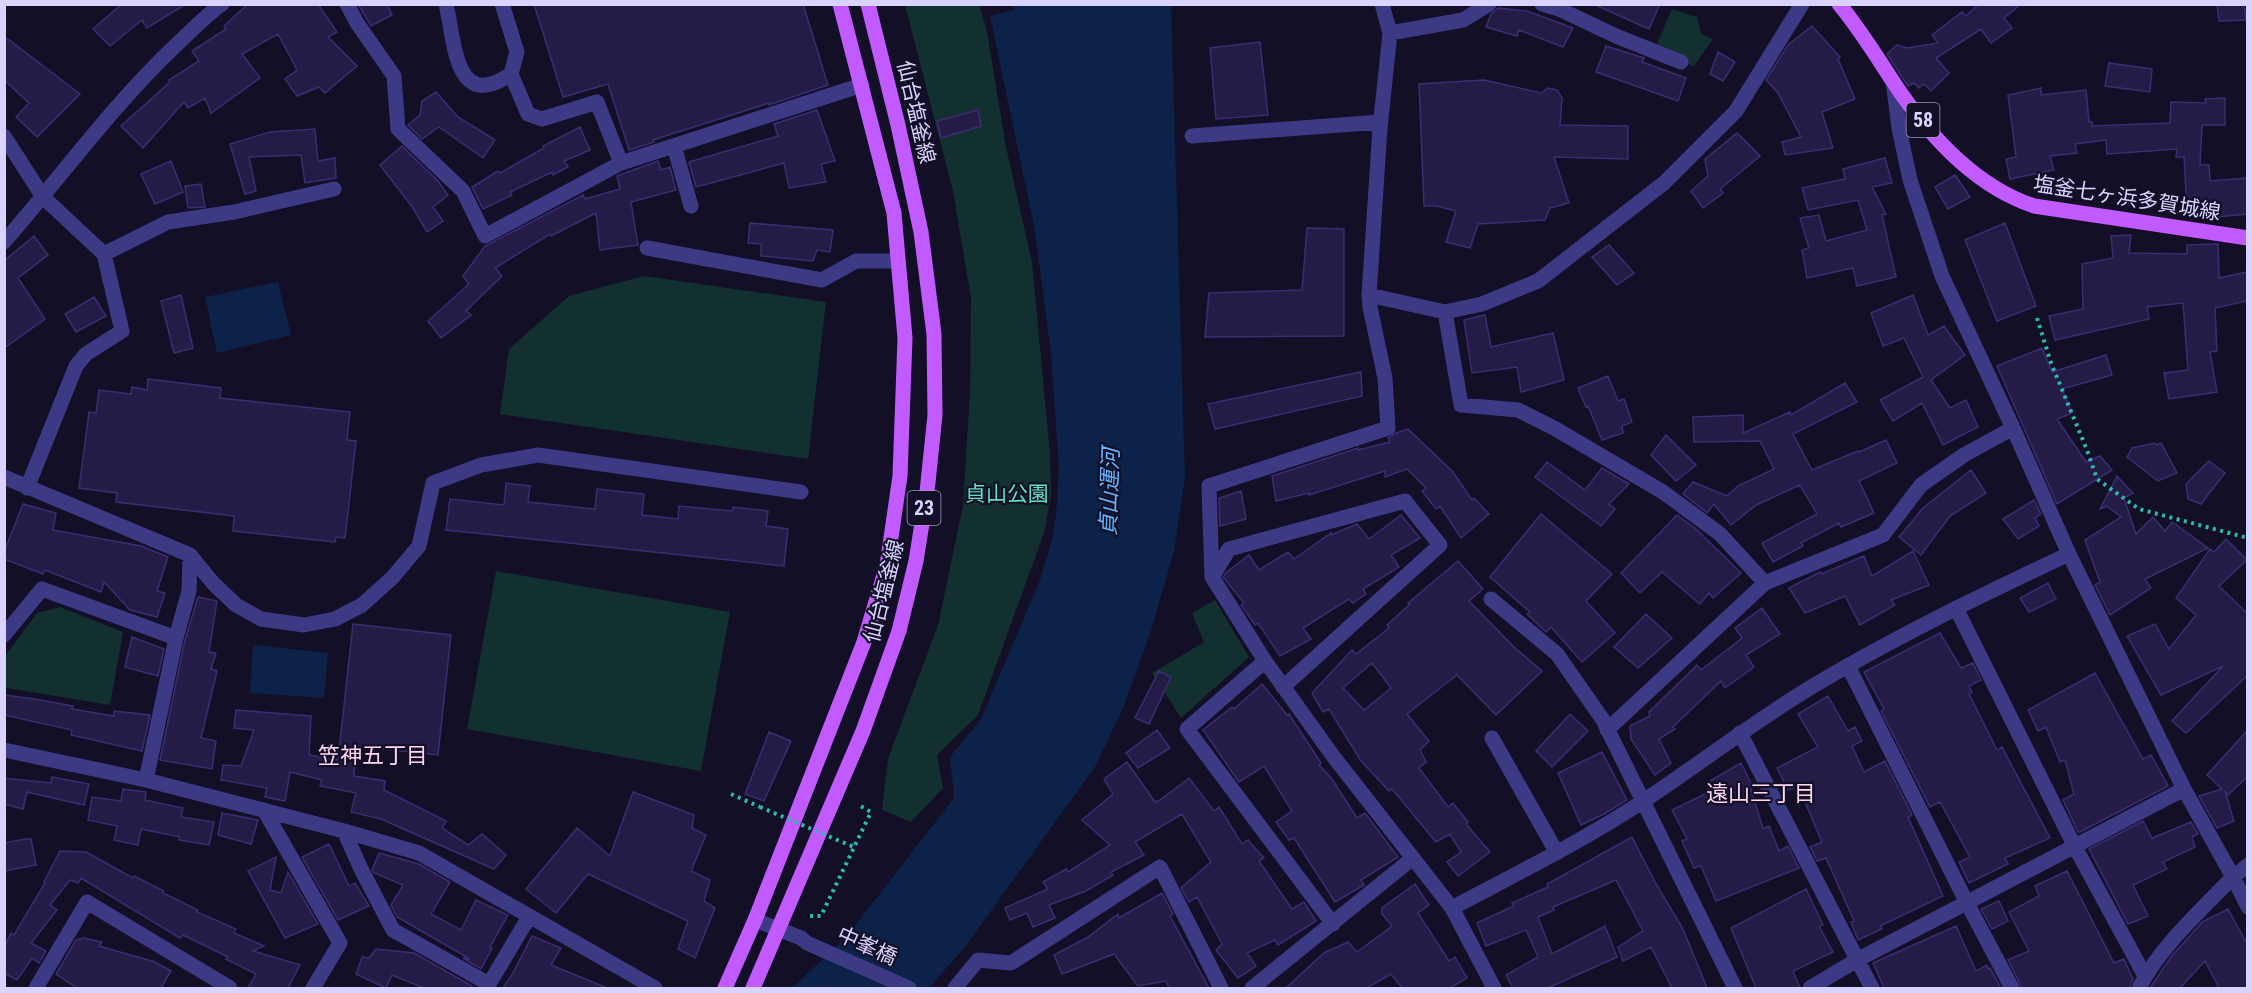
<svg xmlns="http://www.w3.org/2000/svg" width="2252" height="993" font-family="'Roboto Condensed','Noto Sans JP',sans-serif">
  <rect width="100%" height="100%" fill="#130f26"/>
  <path fill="#12302f" d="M905 5H979L987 32 1006 147 1032 262 1050 454 1051 495 1045 530 978 715 937 755 943 788 911 822 882 810 888 759 938 625 963 506 970 392 971 298 953 191Z
    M1672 9 1697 17 1701 34 1713 39 1694 66 1654 51Z
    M644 276 826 302 808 459 500 414 509 349 569 296Z
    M496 571 730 612 701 771 467 729Z
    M1215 600 1249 657 1181 718 1152 673 1204 642 1192 613Z
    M60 607 123 632 110 705 6 688 5 656 37 613Z"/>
  <path fill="#0c2248" d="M1013 5H1171L1185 478 1174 551 1151 631 1123 708 1095 767 964 948 929 988H792L847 936 954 798 950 757 981 719 1040 580 1052 540 1056 515 1059 467 1051 355 1039 261 1033 221 990 16 1014 10Z
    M278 282 291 335 217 353 205 297Z
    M253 645 328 653 324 698 250 693Z"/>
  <path fill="#241b47" stroke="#3b2d73" stroke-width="1.5" fill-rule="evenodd" d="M122 4H186L147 28 142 20 110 46 93 29Z
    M248 4H318L337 32 328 37 357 66 325 93 319 87 297 96 285 79 297 70 278 34 242 54 260 78 211 113 205 98 188 108 184 102 143 148 121 126 170 82 169 80 199 61 192 51 226 29 224 26Z
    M358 4H387L392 15 371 26Z
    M534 4H803L828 85 769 105V103L653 140 654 142 629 150 608 84 563 97Z
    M1593 4H1660L1649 29Z
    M1979 4H2021L2004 18 2012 28 1991 43 1981 29 1936 58 1949 73 1931 91 1924 84 1919 88 1914 83 1908 86 1887 54 1897 45 1907 48 1938 43 1932 35 1962 12 1966 16Z
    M2217 4H2244L2246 20 2219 21Z
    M1498 8 1527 11 1573 28 1563 47 1519 30 1517 36 1486 27 1491 14Z
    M1812 26 1840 57 1838 59 1855 99 1822 112 1833 148 1785 155 1782 142 1801 137 1778 93 1766 80 1788 45Z
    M4 36 80 94 37 137 16 117 29 103 4 80Z
    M1260 42 1268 115 1216 119 1210 48Z
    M1606 46 1644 58 1642 62 1686 78 1678 101 1596 72Z
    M1718 52 1735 62 1723 81 1710 74Z
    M2109 63 2152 69 2150 92 2105 86Z
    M1484 80 1541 93 1548 88 1557 90 1562 98 1560 125 1628 126V159L1554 157 1569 203 1550 208 1545 220 1478 224 1470 248 1446 242 1456 211 1437 206H1424L1419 84Z
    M2041 88V95L2086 90 2089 122H2092V126L2170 123 2171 102 2206 103 2205 99 2225 98V125H2202L2200 165H2209L2210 181 2247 178V214L2216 217 2215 207 2187 209 2184 157H2176L2177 149 2107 154 2106 140 2075 144 2077 153 2050 156 2054 170 2010 179 2006 159 2016 157 2008 95Z
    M436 92 458 117 495 140 483 158 439 127 422 139 408 125 420 115 422 101Z
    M817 110 835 161 821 164 826 182 789 188 784 163 696 187 689 162 778 136 774 124Z
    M978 110 981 126 941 138 937 121Z
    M580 127 590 150 564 161 568 167 553 175 552 172 510 192 512 195 483 209 472 187 498 171 500 173 544 148 543 146Z
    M315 129 318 161 335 158 336 178 305 183 301 155 249 157 256 191 245 194 230 144 270 132Z
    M1737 133 1760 156 1720 189 1723 193 1703 208 1691 191 1708 176 1705 159Z
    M402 146 438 181 448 195 433 207 443 221 427 232 413 208 380 165Z
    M1885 158 1892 183 1872 187 1886 214 1882 215 1896 277 1857 286 1853 268 1807 278 1802 250 1809 248 1800 218 1819 215 1826 241 1867 230 1858 200 1808 210 1802 188 1845 179 1843 169Z
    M171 161 183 192 155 204 141 174Z
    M658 161 661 170 670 167 676 190 631 202 638 245 600 250 596 213 551 236 550 234 495 268 502 276 466 311 471 315 441 338 428 321 469 284 463 276 485 246 583 195 585 199 620 189 617 176Z
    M1955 175 1970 197 1948 209 1935 187Z
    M201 184 205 207 188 208 185 186Z
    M750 223 833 230 830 252 817 250 813 261 761 256V244L748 243Z
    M2005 223 2036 306 1997 321 1965 240Z
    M1307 228 1344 229V336L1205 337 1209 293 1302 290Z
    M2131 235 2129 253 2187 254V245L2218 244 2219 278 2247 272V301L2215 308 2217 351 2210 352 2217 392 2169 399 2164 373 2188 370 2183 303 2147 307 2149 319 2055 340 2049 316 2083 309 2082 264 2113 258 2111 236Z
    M34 236 48 255 18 278 45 319 4 348V258L5 260Z
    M1609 245 1634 273 1617 285 1592 257Z
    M181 295 193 348 174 353 161 301Z
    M1913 295 1928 335 1944 326 1965 355 1931 380 1950 408 1966 400 1978 427 1943 445 1922 403 1893 421 1880 400 1923 377 1904 338 1883 346 1871 313Z
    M94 297 106 316 76 332 65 314Z
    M1485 315 1491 347 1553 333 1564 380 1521 392 1517 367 1472 373 1464 320Z
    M2042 348 2052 372 2106 355 2112 375 2062 389 2072 413 2057 419 2086 462 2100 456 2112 470 2057 504 1997 366Z
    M1361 372 1362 396 1215 429 1208 404Z
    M1608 376 1618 401 1624 399 1632 422 1622 426 1623 433 1602 440 1588 406 1586 407 1578 388Z
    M148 379 221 388 220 398 350 412 347 440 356 441 345 538 336 537 335 542 233 531 234 516 116 502 117 493 79 488 89 412 96 413 99 390 131 394 132 387 147 390Z
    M1845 383 1857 402 1793 434 1812 470 1858 451 1859 452 1886 440 1897 463 1859 481 1874 513 1841 527 1839 523 1801 543 1803 546 1773 562 1762 543 1817 514 1800 485 1756 505 1731 525 1714 504 1707 513 1683 494 1693 482 1727 496 1738 486 1774 469 1760 441 1694 442 1693 417 1743 415V433L1790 412 1791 415Z
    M1408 429 1453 472 1472 500 1474 498 1489 514 1461 538 1440 506 1436 509 1422 491 1426 488 1407 469 1385 477V471L1309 495V493L1276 501 1272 476 1358 448V450L1390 442 1388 438 1396 433Z
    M1666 435 1696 465 1676 481 1651 455Z
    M2155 443 2156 445 2161 443 2177 473 2158 481 2127 457 2132 448Z
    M2209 461 2225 473 2201 504 2188 499 2186 484Z
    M1547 462 1585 490 1602 468 1629 484 1609 504 1615 509 1601 526 1535 477Z
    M1971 470 1986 493 1950 516 1921 555 1899 537 1923 508Z
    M2117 476 2133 493 2124 498 2136 534 2153 517 2165 531 2172 522 2208 548 2145 579 2151 588 2110 615 2095 585 2100 582 2085 540 2121 517 2107 506 2100 509Z
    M506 483 530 486 528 502 595 509 597 489 644 494 642 515 678 519 679 506 732 511 733 507 768 511 766 526 788 529 784 566 446 530 450 499 504 505Z
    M1241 491 1246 519 1220 526 1219 498Z
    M2034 500 2041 514 2035 518 2039 526 2018 539 2003 519Z
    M23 504 56 513 53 530 141 546 168 557 157 591 165 593 157 617 130 610 104 582 101 592 45 570 43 574 4 559V552Z
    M1541 514 1612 574 1586 601 1615 633 1582 662 1551 627 1546 632 1527 614 1530 612 1490 577Z
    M1401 515 1420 538 1391 555 1399 567 1363 589 1366 594 1353 603 1349 599 1303 628 1311 639 1280 656 1258 623 1255 625 1241 605 1244 603 1223 577 1227 572 1249 555 1259 570 1288 552 1294 559 1331 533V535L1357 524 1369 539Z
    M1677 515 1695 528 1741 573 1713 598 1709 593 1700 604 1662 572 1640 593 1621 573Z
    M2226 539 2247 560 2219 586 2247 613V676L2186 733 2172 721 2223 666 2161 695 2127 636 2155 624 2169 649 2196 615 2176 598 2210 549 2214 552Z
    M1913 551 1929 585 1891 600 1895 605 1860 625 1845 596 1805 613 1789 588 1820 572 1821 574 1864 556 1872 576Z
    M1458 561 1483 589 1469 601 1514 647 1542 671 1496 715 1457 675 1407 714 1429 741 1420 750 1426 762 1419 768 1448 807 1453 803 1468 822 1466 824 1490 852 1458 876 1447 862 1461 852 1450 834 1436 842 1392 789 1389 791 1361 761 1329 709 1323 712 1312 693 1352 650 1356 654 1389 628 1387 625 1410 604 1408 603ZM1372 663 1391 688 1364 710 1343 688Z
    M2048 583 2056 599 2029 612 2020 598Z
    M198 597 217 601 209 652 216 653 211 669 217 671 201 738 216 741 212 769 160 760 185 640Z
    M1762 608 1780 634 1746 655 1754 667 1725 688 1721 681 1673 727 1675 729 1659 739 1671 763 1655 775 1631 739 1630 726 1650 716 1649 712 1697 665 1701 670 1742 638 1735 628Z
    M1646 614 1672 638 1638 668 1614 647Z
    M353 624 451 635 438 755 356 746 354 776 385 781 384 790 446 821 442 828 468 845 482 834 506 855 494 869 381 819 351 812 356 793 320 786 322 780 290 772 285 801 265 797 267 788 221 780 223 765 241 766 254 730 234 728 236 710 311 716 309 755 338 760Z
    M1940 633 1961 668 1973 663 1981 680 1969 686 1972 692 1969 694 1997 750 2002 747 2050 838 2005 858 2008 864 1969 883 1959 862 1970 857 1940 802 1930 807 1881 711 1884 709 1864 672Z
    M132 637 164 649 158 676 125 667Z
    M1159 671 1171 677 1149 724 1135 718Z
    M2095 673 2143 759 2151 755 2168 786 2080 832H2078L2063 800 2074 794 2065 760 2060 762 2046 727 2038 731 2028 710Z
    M1262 684 1287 715 1289 714 1321 763 1319 765 1332 779 1357 818 1365 813 1398 857 1361 880 1364 885 1335 902 1294 838 1289 840 1276 822 1292 811 1264 766 1239 782 1203 730 1232 707 1234 709Z
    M4 695 35 699 73 706 72 709 114 716V711L150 715 142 751 71 735 72 730 4 715Z
    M1828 696 1848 731 1855 727 1862 741 1852 746 1864 772 1885 761 1912 815 1908 817 1943 896 1880 926 1882 929 1858 940 1851 922 1854 921 1826 858 1817 861 1810 847 1822 842 1798 786 1788 790 1777 768 1818 747 1798 714Z
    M1570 714 1588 731 1552 767 1536 751Z
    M1157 730 1170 748 1138 768 1126 753Z
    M2247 731V777L2228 795 2225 791 2234 821 2217 828 2199 796 2222 789 2207 775Z
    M769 732 791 741 764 801 745 794Z
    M1602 752 1627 800 1604 814 1581 825 1558 773Z
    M1127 762 1155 802 1160 800 1189 778 1214 811 1219 807 1242 844 1248 840 1264 858 1259 861 1292 909 1304 902 1316 921 1278 945 1275 940 1247 953 1256 966 1238 978 1216 950 1222 944 1197 897 1189 902 1181 888 1211 862 1182 814 1135 842 1144 855 1111 872 1113 875 1086 891 1049 905 1055 918 1033 927 1027 913 1010 920 1005 908 1048 889 1043 882 1066 869 1068 872 1110 845 1082 820 1113 794 1104 779Z
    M1741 763 1752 785 1750 786 1763 829 1769 826 1779 851 1788 846 1799 868 1716 901 1701 866 1694 868 1682 841 1687 839 1672 810 1713 790 1708 782Z
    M52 777 89 784 84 805 27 792 23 809 4 804V778L51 783Z
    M123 789 146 792 145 800 183 808 181 817 214 822 209 845 179 840 180 837 141 829 138 845 114 840 117 826 88 820 92 797 121 801Z
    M633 792 694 815 692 828 706 835 691 871 710 880 704 901 715 908 695 958 678 949 688 921 588 874 556 913 526 889 577 828 610 856Z
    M222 813 258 820 251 844 218 835Z
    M2143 821 2152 838 2191 822 2198 834 2192 837 2195 847 2163 862 2167 869 2133 885 2148 916 2128 924 2089 849Z
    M1632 837 1656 884 1683 929 1707 988H1672L1651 947 1623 961 1618 947 1643 931 1616 880 1553 907 1554 910 1538 917 1552 954 1605 926 1617 957 1548 988H1513L1506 975 1538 957 1526 930 1486 946 1477 923 1514 906 1512 903 1548 887 1547 884Z
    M25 839H31L36 865 4 871V843Z
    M329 844 349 886 355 883 369 906 338 920 302 857Z
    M60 851 86 852 133 878 134 876 164 891 163 893 198 910 197 912 236 929 234 933 264 946 253 951 300 965 288 988H248L256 974 226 959 228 957 183 935 180 938 81 878 78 883 70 880 50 905 57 910 31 943 46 951 39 963 32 958 17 980 4 973V948L11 933 14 935 45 883 44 882Z
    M379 853 419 864 450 882 431 914 461 930 476 900 508 915 490 947 492 948 481 969 463 958 470 959 397 917 391 905 403 885 374 873 372 870Z
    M276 857 270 890 281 893 288 872 318 924 285 938 248 871Z
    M2067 871 2114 963 2124 959 2133 979 2129 988H2022L2008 960 2029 951 2009 912 2039 896 2035 886Z
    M1415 884 1429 905 1418 913 1449 961 1455 957 1467 978 1450 988H1402L1391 974 1367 988H1286L1324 953 1348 942 1357 952 1392 926 1382 914V908Z
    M1806 889 1823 925 1819 926 1833 952 1793 971 1800 988H1756L1731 928Z
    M1162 893 1173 914 1170 916 1209 988H1169L1166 981 1138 986 1114 954 1062 974 1054 955 1088 937 1118 914 1119 918Z
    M1999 901 2008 921 1992 929 1981 909Z
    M2228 909 2247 944V988H2219L2205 961 2180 988H2150L2171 957 2202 922Z
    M1956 926 1976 971 1987 965 1988 969 1990 968 2001 988H1884L1873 963Z
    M532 936 561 948 551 965 607 988H503L513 973Z
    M83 938 102 942 99 946 155 962 171 971 161 988H77L56 974 76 940Z
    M376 949 414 953 472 986 470 988H424L392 975 386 988 356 974 362 957 369 958Z"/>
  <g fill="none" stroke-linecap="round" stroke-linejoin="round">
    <path stroke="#2fb8b0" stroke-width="4" stroke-dasharray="3 4.5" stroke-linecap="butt" d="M2037 318 2051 363 2087 450 2097 479 2139 509 2248 538
      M731 794 760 807
      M810 916H821L871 812 859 805"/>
    <path stroke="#3d3a85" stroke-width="15" d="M347 4 357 23 394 76 398 129 463 191 485 236 621 163 862 85
      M446 4C455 41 454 113 511 74
      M502 4 517 52 511 74 528 114 542 119 597 102 621 163
      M1382 4 1390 33 1463 20 1489 4
      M1542 4 1559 9 1616 36 1681 62
      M1893 81 1899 128 1910 180 1942 276 2013 428 2069 554 2184 789 2233 877C2202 909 2159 948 2139 988
      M4 136 43 197 104 254 122 331 86 354 76 366 27 488
      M1192 136 1381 122
      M674 146 691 206
      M4 242C61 177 111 107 174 47 189 33 204 17 222 4
      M647 248 822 280 856 261H898
      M104 254 168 222 234 212 334 189
      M1369 295 1380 128 1390 33
      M1445 312 1461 405 1518 410 1554 428 1663 492 1720 534 1765 583
      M4 477 190 555 213 583 236 605 261 619 304 625 335 619 362 605 393 577 419 546 433 483 481 465 538 455 801 492
      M1212 577 1265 661 1333 756 1452 908
      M1491 599 1557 654 1603 720 1735 988
      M1956 608 2074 845 2145 976
      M4 635 42 589 176 638
      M1265 661 1187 729 1333 924
      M1848 666 1967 903 2012 988
      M1283 687 1440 545 1405 501 1229 549 1212 577 1209 486 1388 428 1385 378 1370 307 1369 295 1445 312 1482 304 1538 281 1664 183 1736 111 1802 4
      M1607 730 1765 583 1883 535 1921 485 1964 455 2013 428
      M1740 733 1872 988
      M1492 738 1557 853
      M4 750 146 780 176 638 189 591 190 555
      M146 780 344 831 419 853 655 988
      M264 810 340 943 313 988
      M344 831 361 869 393 930 489 984 529 917
      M2248 865 2233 877 2248 907
      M755 920 801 938 807 943 909 988
      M36 988 87 902 230 988
      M955 988 978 960 1011 963 1160 867 1221 988
      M1252 988 1413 858
      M1494 988 1452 908C1516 874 1581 842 1642 802 1701 763 1757 719 1818 683 1899 635 1984 594 2069 554
      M1810 988 1857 960 2184 789"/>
    <path stroke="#c25bff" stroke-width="15" d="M1839 4C1859 28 1875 54 1892 80 1926 132 1974 186 2034 206L2248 238
      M725 988 755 920 864 642 887 565 900 476 905 338 894 213 840 4
      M753 988 863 731 899 631 916 561 927 492 935 415 934 334 921 232 898 125 868 4"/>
    <path stroke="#2fb8b0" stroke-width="4" stroke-dasharray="3 4.5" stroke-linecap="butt" d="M760 807 854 847"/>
  </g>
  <g text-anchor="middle" stroke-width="4.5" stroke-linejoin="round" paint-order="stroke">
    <g fill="#130f26" stroke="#9e99be" stroke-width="1.5">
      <rect x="1906.5" y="103" width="33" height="34" rx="4.5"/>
      <rect x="907.5" y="491" width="33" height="34" rx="4.5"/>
    </g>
    <g font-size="20" font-weight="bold" fill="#d9d4ff">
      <text x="1923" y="127">58</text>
      <text x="924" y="515">23</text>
    </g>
    <g font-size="21" fill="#d9d4ff" stroke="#130f26">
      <text transform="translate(916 112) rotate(77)" y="7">仙台塩釜線</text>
      <text transform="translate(2127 198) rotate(9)" y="7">塩釜七ヶ浜多賀城線</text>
      <text transform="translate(884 591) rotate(-76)" y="7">仙台塩釜線</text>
      <text transform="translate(867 946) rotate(24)" y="7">中峯橋</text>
    </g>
    <g font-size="21" fill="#5fe0c0" stroke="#130f26">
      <text x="1007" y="501">貞山公園</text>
    </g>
    <g font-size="22" font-style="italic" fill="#62b6ff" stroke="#130f26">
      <text transform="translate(1109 492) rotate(-88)" y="8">貞山運河</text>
    </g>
    <g font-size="22" fill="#ffd6f0" stroke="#130f26">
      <text x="373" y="763">笠神五丁目</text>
      <text x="1761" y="801">遠山三丁目</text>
    </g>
  </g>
  <rect width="2252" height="993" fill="none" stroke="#d9d4ff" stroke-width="12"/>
</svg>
